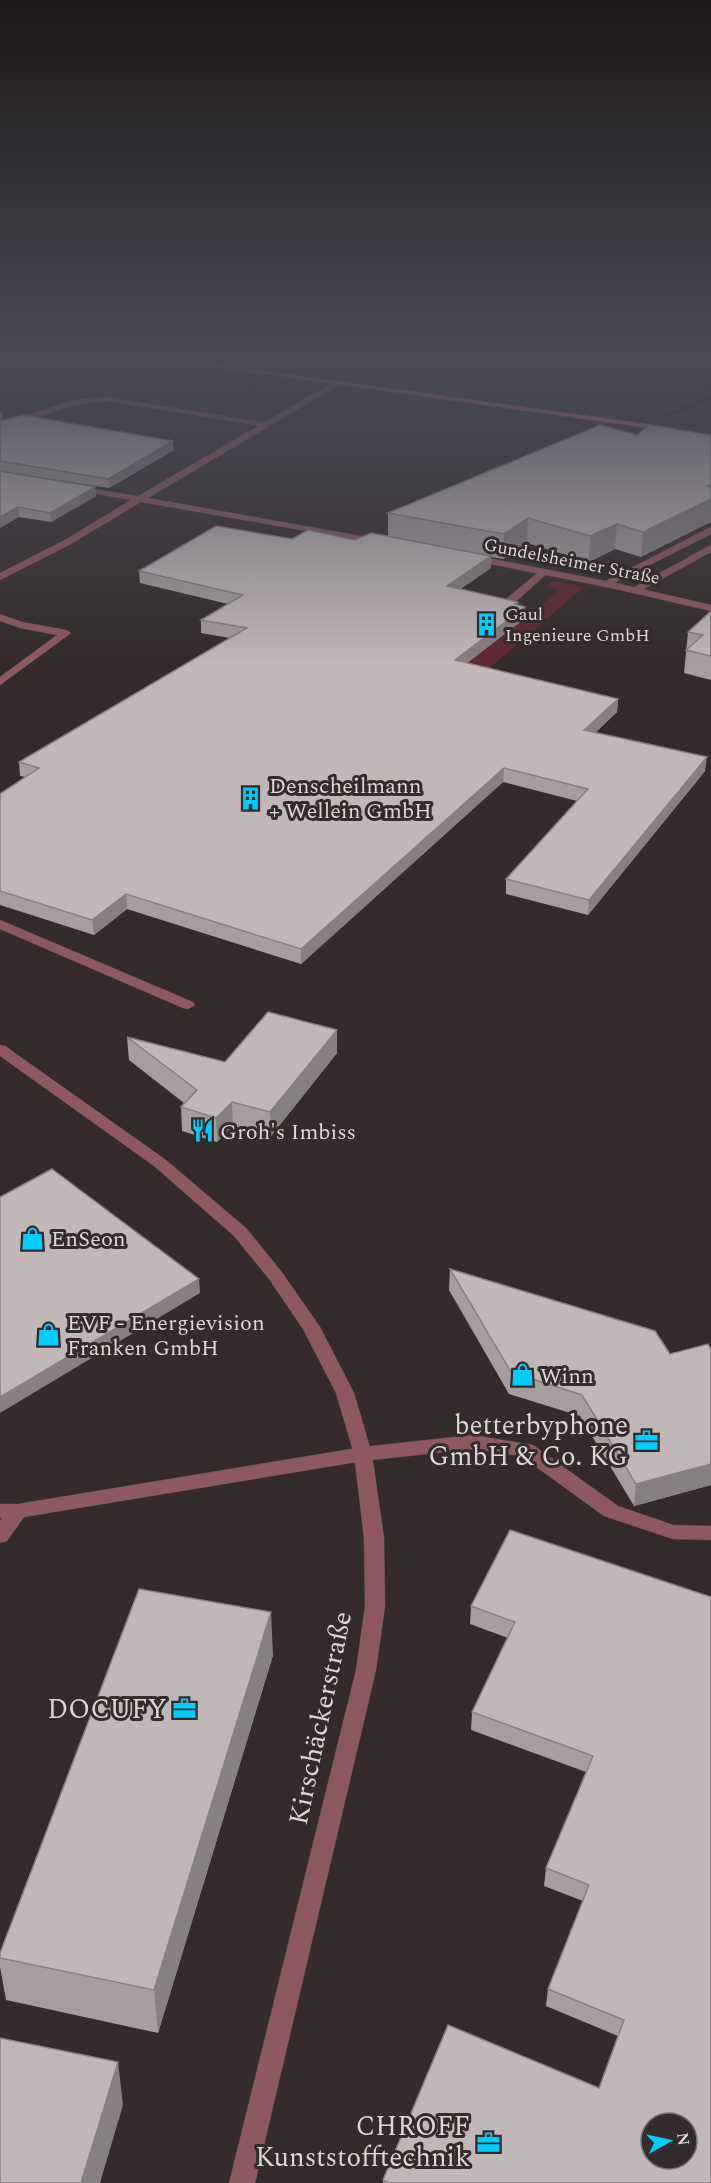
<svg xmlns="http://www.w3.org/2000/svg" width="711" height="2183" font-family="Spectral,serif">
  <rect width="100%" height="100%" fill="#342c2c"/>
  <path fill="#602931" d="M554 581 584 587 487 670 396 655 497 640 560 590 546 586Z"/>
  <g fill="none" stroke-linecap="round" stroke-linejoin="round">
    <path fill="#390612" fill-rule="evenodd" d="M711 396V400L667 416 662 415Z"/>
    <defs>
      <path id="lane" d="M107 397 267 423 271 425 267 427 107 401 78 404 0 429V424L74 400Z
        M711 527V534L608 586 600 584Z
        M711 545V552L638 592 629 590Z
        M541 570 549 572 513 604H505V600Z
        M0 614 22 622 66 630 71 633 0 685V677L57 635 20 628 0 621Z
        M0 920 193 1002 195 1005 188 1009 183 1008 0 929Z
        M473 1435 533 1445 618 1506 673 1525 711 1526V1540L673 1539 604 1516 521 1456 473 1449 363 1461 24 1517 7 1541 0 1543V1521L2 1518H0V1504H18L363 1447Z"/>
      <path id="street" d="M334 382H337V386L148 498 378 539 383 542 381 544 141 502 69 545 0 580V573L63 541 131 500 74 490V486L138 496Z
        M473 555 616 583 711 605V611L616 589 470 560 468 558Z
        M0 1045 5 1046 166 1160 246 1228 281 1271 320 1327 354 1393 372 1454 384 1538 385 1606 376 1670 255 2183H229L356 1670 365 1606 364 1538 354 1454 336 1393 303 1329 269 1279 234 1236 154 1166 0 1056Z"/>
      <path id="secondary" d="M151 358H172L669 427 673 429 669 431Z"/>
    </defs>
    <use href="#lane" stroke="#4f4747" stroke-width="1"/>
    <use href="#street" stroke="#4f4747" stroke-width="1"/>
    <use href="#secondary" stroke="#4f4747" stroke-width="1"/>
    <use href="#lane" fill="#8e585f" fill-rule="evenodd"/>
    <use href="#street" fill="#8e585f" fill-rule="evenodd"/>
    <use href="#secondary" fill="#c36e79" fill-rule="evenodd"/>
  </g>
  <path fill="#a69d9e" d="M0 412H2L3 420 174 450 109 488 0 471Z
    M637 435H711L641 557 615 549 589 562 527 543 503 559 491 557V568L460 589 518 602V605L525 607 524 619 467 663 618 699 617 712 595 733 705 771 588 915 506 894V879L577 801 503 782 301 964 127 909 94 935 0 905V794L25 777 20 776 19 762 230 638 201 633V620L228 604 140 583 139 571 292 539 355 540 388 536V513Z
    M0 471 95 487 96 496 51 522 19 517Z
    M711 611V680L684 673 688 632Z
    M127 1037 225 1062 337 1053 271 1136 233 1126 217 1142 182 1131 181 1107 184 1103 129 1060Z
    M450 1269 670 1354 711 1349V1485L634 1506 580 1416 509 1394 449 1290Z
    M711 1597V2183H383V2180L599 2088 618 2036 546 2006 548 1989 583 1901 544 1886 546 1868 586 1772 471 1730 472 1712 508 1638 470 1624 471 1606Z
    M273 1655 158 2033 6 2000 0 1967V1953Z"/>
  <path fill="#878081" d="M2 412 3 421 0 422V413Z
    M173 441 174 450 109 488 108 479Z
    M711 485V522L641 557 643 532Z
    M95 487 96 496 51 522 50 513Z
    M18 507 19 517 0 528V517Z
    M528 518 527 543 503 559 504 534Z
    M617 524 615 549 589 562 590 536Z
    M491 556V568L446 599 447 586Z
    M518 602 517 612 525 607 524 619 454 673 455 660Z
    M618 699 617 712 583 744 584 730Z
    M707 757 705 771 588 915 589 900Z
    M504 768 503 782 301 964V949Z
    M126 894 127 909 94 935 92 920Z
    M337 1030V1053L271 1136 270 1112Z
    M232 1102 233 1126 217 1142 216 1118Z
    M199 1279 200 1293 0 1413V1397Z
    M711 1464V1485L634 1506 636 1484Z
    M271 1612 273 1655 158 2033 154 1990Z
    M118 2062 123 2105 100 2183H81Z"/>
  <path fill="#c1b7b8" stroke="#878081" stroke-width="1.5" fill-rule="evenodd" d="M22 415 173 441 108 479 0 461V421Z
    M600 425 637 435 650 425 711 435V485L707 486 711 487V499L643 532 617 524 590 536 528 518 504 534 388 513Z
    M0 471 95 487 50 513 18 507 0 517Z
    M216 526 292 539 308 530 355 540 371 533 491 556 447 586 518 602 515 604 525 607 455 660 618 699 584 730 707 757 589 900 506 879 588 789 504 768 301 949 126 894 92 920 0 891V794L39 768 19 762 247 628 201 620 243 595 139 571Z
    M711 611V656L686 650 703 635 688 632Z
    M268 1012 337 1030 270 1112 232 1102 216 1118 181 1107 197 1090 127 1037 225 1062Z
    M52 1169 199 1279 0 1397V1197Z
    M450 1269 655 1331 670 1354 708 1344 711 1349V1464L636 1484 582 1395 511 1372Z
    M510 1530 711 1597V2183H389L383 2180 448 2025 599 2088 624 2020 548 1989 589 1885 546 1868 593 1756 472 1712 515 1622 471 1606ZM651 2123H687V2159H651Z
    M139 1589 271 1612 154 1990 0 1958V1953Z
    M0 2038 118 2062 81 2183H0Z"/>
  <linearGradient id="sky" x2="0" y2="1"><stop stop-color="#1d1818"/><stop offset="0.54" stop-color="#4a4b56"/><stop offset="1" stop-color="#4a4b56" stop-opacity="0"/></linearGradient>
  <rect width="711" height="664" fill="url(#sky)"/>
  <defs>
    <symbol id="building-bare" viewBox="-9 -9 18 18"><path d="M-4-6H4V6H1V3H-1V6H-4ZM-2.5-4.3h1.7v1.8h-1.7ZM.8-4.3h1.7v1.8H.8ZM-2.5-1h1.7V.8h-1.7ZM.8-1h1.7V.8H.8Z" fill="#04cbf9" stroke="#342c2c" stroke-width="2.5" paint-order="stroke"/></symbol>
    <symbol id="restaurant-bare" viewBox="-9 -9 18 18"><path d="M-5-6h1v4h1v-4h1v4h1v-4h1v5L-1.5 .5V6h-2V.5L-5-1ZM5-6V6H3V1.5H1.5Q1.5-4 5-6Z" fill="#04cbf9" stroke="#342c2c" stroke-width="2.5" paint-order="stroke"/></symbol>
    <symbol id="shop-bare" viewBox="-9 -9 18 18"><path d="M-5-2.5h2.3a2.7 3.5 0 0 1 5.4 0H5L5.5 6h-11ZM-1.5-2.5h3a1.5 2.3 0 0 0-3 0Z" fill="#04cbf9" stroke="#342c2c" stroke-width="2.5" paint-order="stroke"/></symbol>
    <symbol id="office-bare" viewBox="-9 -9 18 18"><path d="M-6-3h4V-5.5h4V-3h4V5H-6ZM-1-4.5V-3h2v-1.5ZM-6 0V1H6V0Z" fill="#04cbf9" stroke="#342c2c" stroke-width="2.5" paint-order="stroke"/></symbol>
  </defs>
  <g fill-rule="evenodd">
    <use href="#building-bare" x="470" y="608" width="33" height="33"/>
    <use href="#building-bare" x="234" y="782" width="33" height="33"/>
    <use href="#restaurant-bare" x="186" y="1114" width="33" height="33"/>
    <use href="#shop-bare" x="16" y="1222" width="33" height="33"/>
    <use href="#shop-bare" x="32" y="1318" width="33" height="33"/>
    <use href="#shop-bare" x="506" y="1358" width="33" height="33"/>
    <use href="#office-bare" x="630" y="1424" width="33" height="33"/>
    <use href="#office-bare" x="168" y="1692" width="33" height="33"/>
    <use href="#office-bare" x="472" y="2126" width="33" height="33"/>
  </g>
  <g text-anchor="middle" stroke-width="6" stroke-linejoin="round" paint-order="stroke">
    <g font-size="18" fill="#dcd7d7" stroke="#342c2c">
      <text transform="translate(572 561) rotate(11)" y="6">Gundelsheimer Straße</text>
    </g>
    <g font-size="18" fill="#dcd7d7" stroke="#342c2c" text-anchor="start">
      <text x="505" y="620">Gaul<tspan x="505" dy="21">Ingenieure GmbH</tspan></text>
    </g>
    <g font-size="22" fill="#dcd7d7" stroke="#342c2c" text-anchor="start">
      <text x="269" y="793">Denscheilmann<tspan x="269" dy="25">+ Wellein GmbH</tspan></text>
      <text x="220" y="1139">Groh's Imbiss</text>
      <text x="51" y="1246">EnSeon</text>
      <text x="67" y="1330">EVF - Energievision<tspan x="67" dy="25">Franken GmbH</tspan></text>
      <text x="540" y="1383">Winn</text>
    </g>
    <g font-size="27" fill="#dcd7d7" stroke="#342c2c" text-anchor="end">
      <text x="628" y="1434">betterbyphone<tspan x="628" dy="31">GmbH &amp; Co. KG</tspan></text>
      <text x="167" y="1718">DOCUFY</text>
      <text x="470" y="2135">CHROFF<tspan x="470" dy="31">Kunststofftechnik</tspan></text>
    </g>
    <g font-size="27" fill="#dcd7d7" stroke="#342c2c">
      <text transform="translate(320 1718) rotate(-78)" y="9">Kirschäckerstraße</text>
    </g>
  </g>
  <g transform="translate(669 2141) rotate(82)"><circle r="28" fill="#342c2c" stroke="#777070" stroke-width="1.5"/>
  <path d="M0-4.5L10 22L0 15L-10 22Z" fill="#04cbf9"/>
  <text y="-9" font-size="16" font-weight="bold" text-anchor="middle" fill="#dcd7d7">N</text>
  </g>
</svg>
